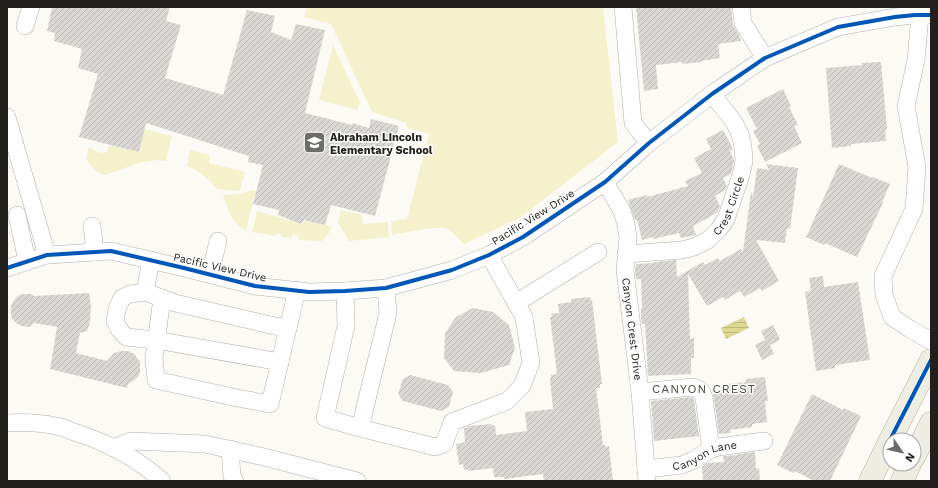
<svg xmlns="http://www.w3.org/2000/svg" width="938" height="488" font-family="'Work Sans',sans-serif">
  <defs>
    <pattern id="water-rules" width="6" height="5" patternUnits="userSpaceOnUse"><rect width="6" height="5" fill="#ded792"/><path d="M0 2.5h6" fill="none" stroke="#beb87d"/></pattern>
    <pattern id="building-hatch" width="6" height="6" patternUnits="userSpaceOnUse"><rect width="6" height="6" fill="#d9d8d4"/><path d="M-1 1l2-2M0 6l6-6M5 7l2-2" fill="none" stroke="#bab9b6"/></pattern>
  </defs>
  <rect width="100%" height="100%" fill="#fbfaf5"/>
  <path fill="#f5f1cd" d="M307 7H603L618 142 521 217 464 244C458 239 452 230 444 228 436 226 402 233 392 235L391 221 407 219 429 134 408 128 406 123 372 112 331 24 304 17Z
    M333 45 360 102 357 110 319 100Z
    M144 129 172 136 166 161 157 160 143 162 135 164 120 170 105 175 97 172 90 165 86 158 89 147 100 153 107 152 109 145 139 152Z
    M190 150 209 155V163L245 172 240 190 235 191 217 189C209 179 199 170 187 166Z
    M252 190 256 191 246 230C231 224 229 210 223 196L224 195 240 194Z
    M341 210 362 215 363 224 388 222 389 237 349 241 338 223Z
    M257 211 303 224 305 220 331 226 329 233 322 241 299 240V236L293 234 291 238 281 237V234H276V236L252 232Z"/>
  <path fill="url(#water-rules)" d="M744 317 749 328 726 339 721 328Z"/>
  <path fill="url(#building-hatch)" d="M52 7H170L166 21 181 25 165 78 223 95 247 10 275 16 271 32 291 40 296 24 325 30 305 113 352 125V123L369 128 371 119 399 126 375 216 331 205 325 225 304 220 301 224 278 215 279 210 253 204 263 165 248 162 249 156 146 123 139 152 79 137 98 74 78 68 82 49 54 41 55 33 47 31Z
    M636 7H731L733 25 740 37 741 41 718 44 720 58 701 61V62L682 64V62L656 65 658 89 644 91Z
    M881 62 887 129H885L886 141 851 144V146L832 148 826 68 862 65V63Z
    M783 89 791 106 789 107 798 125 794 126 802 143 765 162 757 146 760 144 753 131 757 129 746 108Z
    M723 130 733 149 730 151 734 160 731 174 723 178 727 186 725 190 715 196 720 206 717 213 693 226 696 235 681 238 679 233 653 239V237L642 240 637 220H635L628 200 647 195V197L688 186 685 181 702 173 694 158 711 149 706 139Z
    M766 164 798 168 790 229 787 228 785 243 756 240 779 281 762 291 760 288 744 297 740 291 725 300 723 297 707 306 688 274 690 339 694 338V358H691V374L648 376 645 324H642L641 319V308H642L641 279H636L635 270 636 264 654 263V262L676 260 677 277 703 262 705 265 718 258 720 261 741 249 743 252 751 192 753 197 757 168 769 170Z
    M839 164 872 178 873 177 890 184 882 202 883 203 857 257 825 243 824 245 806 237Z
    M823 276 824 287 858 282 870 360 835 365V368L816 371 805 292 811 291 809 278Z
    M89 293 91 307 90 322 87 331 80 333 76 353 107 361 114 353 121 351H128L134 354 138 359 140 362V372L137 378 128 384 127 388 50 369 57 327 34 323 30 327 22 326 16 323 11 317V306L14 300 19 295 23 294H32L34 296Z
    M590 297V300H592L602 384H600V388H596L603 445H605V447L609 446 613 481H544L543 474 504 479V477H494L493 468 468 471V469L464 470 463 464 459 465 456 444 465 442 464 428H467V427L469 426 491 424V426L495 425 496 435 527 431 525 412 553 409 550 379H551V375L557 374 550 317H552L551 314 559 313 558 304 571 302V299Z
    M473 308 493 312 509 325 515 348 509 365 481 373 454 371 444 358 445 333 456 317Z
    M773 325 780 340 770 345 774 354 762 360 755 345 765 340 761 331Z
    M410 375 448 385 453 392 449 407 441 411 403 401 398 394 403 379Z
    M765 377 768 401H765L767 422 752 424V427L730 430 731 433 719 434 713 392 717 391V390L728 389V384L746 382V379Z
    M812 394 843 410 844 408 861 416 830 481H814L795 471 793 473 777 465Z
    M692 397 693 398 694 400 699 436 654 441 651 401Z
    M755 452 756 469 759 468 760 481H703L702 467 707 463 724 462 723 456 738 455V454Z"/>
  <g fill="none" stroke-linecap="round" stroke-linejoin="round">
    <defs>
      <g id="minor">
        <path d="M623 7 633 123 649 143"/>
        <path d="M741 7 743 23 765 58"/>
        <path d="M920 15 916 60 906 106 917 167 914 209 883 276 884 295 892 317 910 329 931 341"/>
        <path d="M25 26 31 7"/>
        <path d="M7 117 47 255"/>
        <path id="s1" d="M605 182 622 211 626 224 628 238 625 270 640 392 647 481"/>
        <path d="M17 215 27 261"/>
        <path d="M92 226 95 252"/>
        <path id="s2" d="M626 254 682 250 694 247 708 240 719 229 726 219 741 175 744 161 743 147 740 134 734 122 712 94"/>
        <path d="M151 260 145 292 175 303 275 326 288 328"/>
        <path d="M7 268 47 255 111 251 184 268 255 286 309 292 345 291 386 288 452 270 489 255 523 237 605 182 649 143 712 94 765 58 838 27 895 17 915 15H931"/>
        <path d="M210 274 218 241"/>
        <path d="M345 291 346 326 325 418 360 428 388 313 386 288"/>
        <path d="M145 292 130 294 122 298 117 309 115 321 119 329 126 337 156 340 280 362"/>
        <path d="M162 298 154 358 156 380 237 398 270 404 297 290"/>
        <path d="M516 303 598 252"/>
        <path d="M640 392 693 387C700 389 702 391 704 398L711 449"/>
        <path d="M7 423C23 422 41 423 56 426 63 427 70 431 77 433 108 443 138 459 162 481"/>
        <path d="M360 428 435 447 444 444 452 422 507 401 522 386 531 363 524 317 489 255"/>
        <path d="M113 448 131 441 205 444 264 457 357 481"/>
        <path d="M230 449 232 476 235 481"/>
        <path id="s3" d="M646 469 682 465 694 460 711 449 718 447 764 441"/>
      </g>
      <path id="major" d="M890 440 931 360
        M914 457 931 423
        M870 481 890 440
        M902 481 910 464"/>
    </defs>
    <use href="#minor" stroke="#afafab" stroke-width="18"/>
    <use href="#major" stroke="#b6b49e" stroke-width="23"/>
    <use href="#minor" stroke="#fefefe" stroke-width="17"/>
    <use href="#major" stroke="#eeede1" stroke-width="22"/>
    <defs>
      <path id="cycleway" d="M7 268 47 255 111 251 184 268 255 286 309 292 345 291 386 288 452 270 489 255 523 237 605 182 649 143 712 94 765 58 838 27 895 17 915 15H931
        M890 440 931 360"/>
    </defs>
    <use href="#cycleway" stroke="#fff" stroke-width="6"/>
    <use href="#cycleway" stroke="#0057b8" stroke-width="4"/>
  </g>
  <defs>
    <symbol id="school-square" viewBox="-11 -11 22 22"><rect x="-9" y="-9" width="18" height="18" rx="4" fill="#6d6c69" stroke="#fff"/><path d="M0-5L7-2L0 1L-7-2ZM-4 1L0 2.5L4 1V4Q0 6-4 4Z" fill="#fff"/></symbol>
  </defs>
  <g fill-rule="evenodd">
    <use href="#school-square" x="302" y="130" width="25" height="25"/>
  </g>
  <g text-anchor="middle" stroke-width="3" stroke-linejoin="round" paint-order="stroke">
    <g font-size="11" font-weight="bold" fill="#21201d" stroke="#fff" text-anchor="start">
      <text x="330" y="141">Abraham Lincoln<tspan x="330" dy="13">Elementary School</tspan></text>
    </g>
    <g font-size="11" fill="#21201d" stroke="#fff">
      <text dy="4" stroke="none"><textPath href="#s2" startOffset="125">Crest Circle</textPath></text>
      <text transform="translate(533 217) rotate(-32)" y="4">Pacific View Drive</text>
      <text transform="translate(220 267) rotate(13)" y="4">Pacific View Drive</text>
      <text dy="4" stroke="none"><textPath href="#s1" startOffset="153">Canyon Crest Drive</textPath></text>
      <text dy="4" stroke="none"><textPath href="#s3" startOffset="61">Canyon Lane</textPath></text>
    </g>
    <g font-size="12" letter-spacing="1" fill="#494841" stroke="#fff">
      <text x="704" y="393">CANYON CREST</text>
    </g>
  </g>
  <rect width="938" height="488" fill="none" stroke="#21201d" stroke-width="16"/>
  <g transform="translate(902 452) rotate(124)"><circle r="19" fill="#ffffff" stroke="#a6a6a5"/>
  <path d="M0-3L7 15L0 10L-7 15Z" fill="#6d6c69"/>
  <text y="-6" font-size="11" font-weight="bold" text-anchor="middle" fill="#21201d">N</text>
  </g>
</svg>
